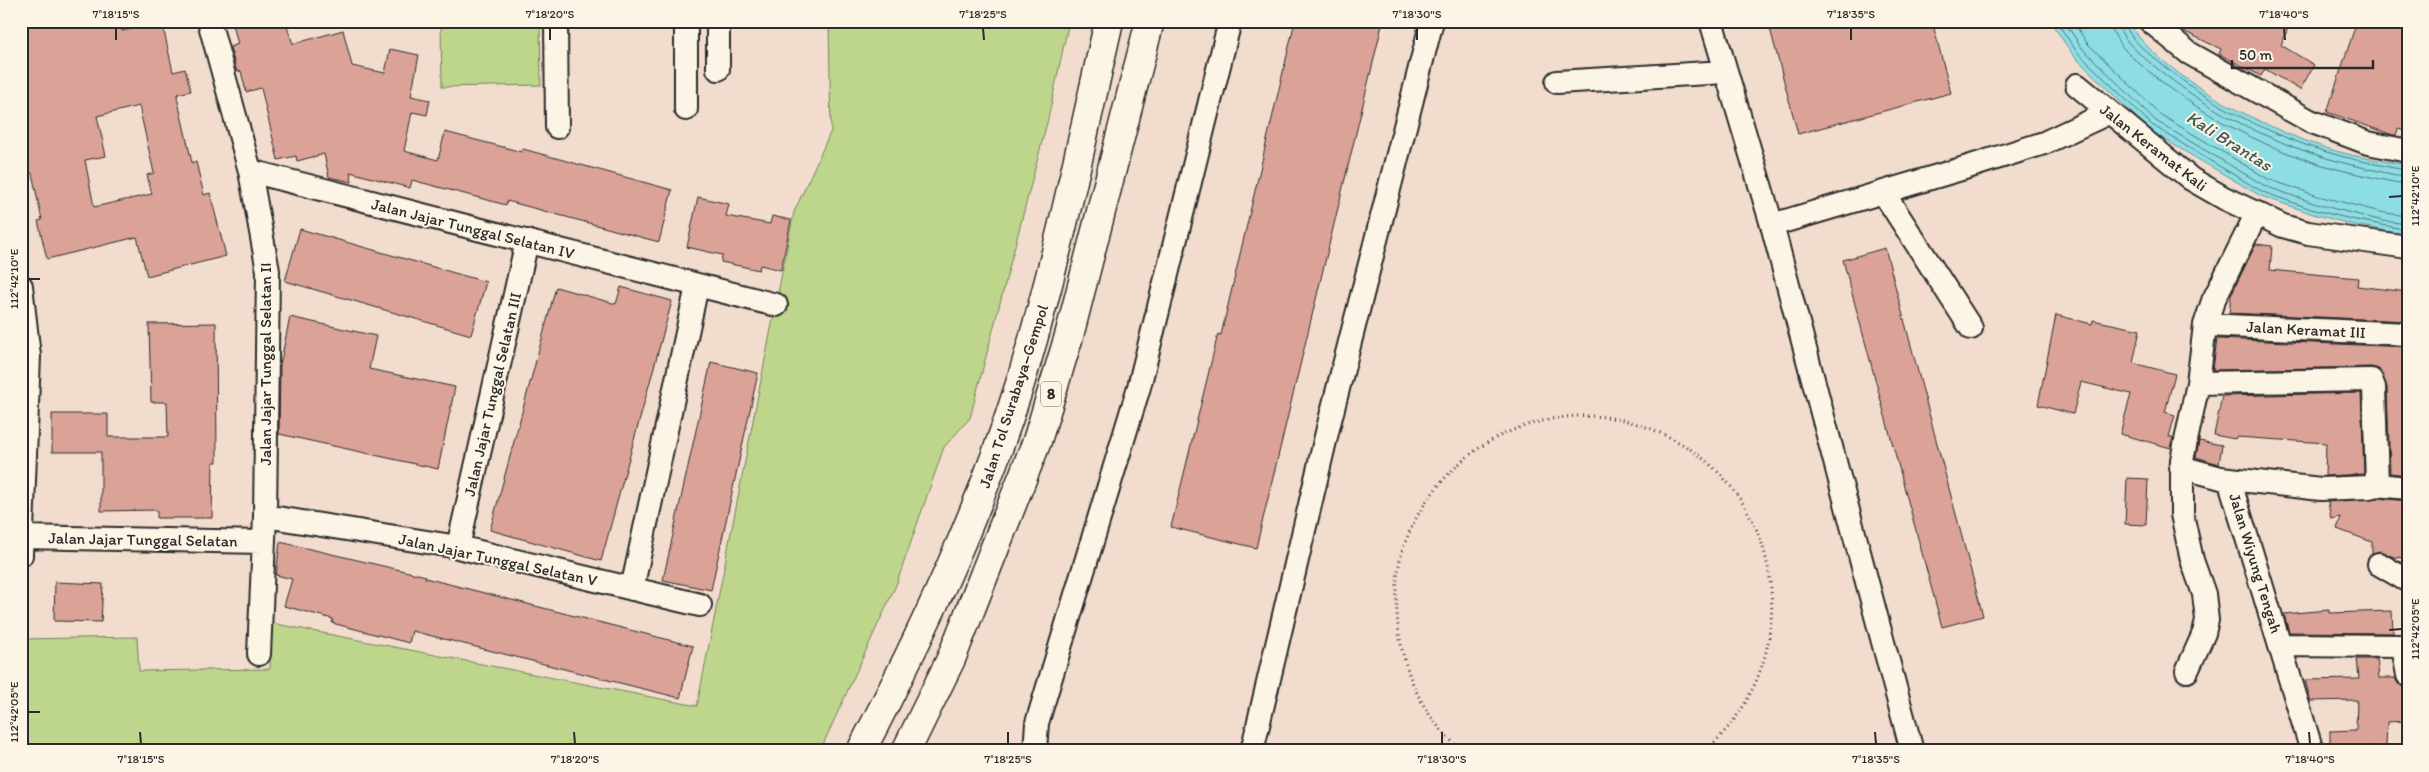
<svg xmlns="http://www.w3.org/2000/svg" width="2429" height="772" font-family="Itim,sans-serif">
  <rect width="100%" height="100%" fill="#f2dcce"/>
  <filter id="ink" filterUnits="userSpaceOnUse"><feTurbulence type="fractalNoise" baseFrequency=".02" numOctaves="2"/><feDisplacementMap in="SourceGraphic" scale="10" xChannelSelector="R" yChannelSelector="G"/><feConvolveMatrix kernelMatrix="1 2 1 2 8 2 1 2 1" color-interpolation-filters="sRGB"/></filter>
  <g filter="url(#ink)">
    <path fill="#bed68c" stroke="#74805c" d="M441 21H540L541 85 442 87Z
      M829 21H1069L1048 119 970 418 944 447 896 585 820 751H21V639L137 637 139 671 270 669 271 623 697 706 794 212 831 131Z"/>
    <path fill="#8cdee4" stroke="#65969a" d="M2050 21H2128C2133 28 2138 37 2144 43 2187 89 2276 134 2336 151 2360 158 2384 161 2408 165V235L2350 224 2313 214 2261 196 2206 164 2149 130 2073 55Z"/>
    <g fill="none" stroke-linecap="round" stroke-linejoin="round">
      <path stroke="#527375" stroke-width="1" d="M2056 21 2077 52 2152 125 2209 160 2263 192 2314 210 2351 219 2408 230
        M2064 21 2082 48 2156 121 2265 186 2316 204 2383 221 2408 224
        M2073 21 2087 43 2161 115 2268 179 2318 196 2385 213 2408 216
        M2111 21C2112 41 2132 58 2146 69 2209 122 2286 160 2367 176 2380 179 2394 183 2408 184
        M2118 21C2119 39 2141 55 2153 65 2215 117 2291 153 2370 169 2383 172 2395 176 2408 176
        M2125 21C2126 36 2145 50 2155 59 2217 111 2292 147 2370 163 2382 165 2395 169 2408 170"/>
    </g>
    <path fill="#dba298" stroke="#2b2b2b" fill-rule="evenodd" d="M21 21H121L122 31 162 22 173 72 185 69 191 91 178 94 177 97 192 163 196 162 204 195 210 193 226 256 147 276 137 237 47 259 38 221 42 220 32 173H30L21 135ZM139 106 154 173 147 175 152 194 94 207 85 160 106 156 97 116Z
      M232 21H285L293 44 343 30 352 66 385 73 390 49 419 55 411 96 430 100 427 115 412 112 404 151 438 160 445 132 522 152 523 149 672 190 659 242 507 201 506 205 412 180 410 188 350 172 352 182 329 177 324 154 297 161 296 156 278 160 261 88 246 92 241 71 237 72 230 47 238 44Z
      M1295 21H1383L1256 548 1171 527 1218 334 1221 335Z
      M1768 21H1932L1951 93 1798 134Z
      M2171 21H2291L2281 45 2314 65 2300 90 2265 69 2261 76 2219 54 2221 49 2181 30Z
      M2357 21H2408V132L2398 129 2396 135H2393L2327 112Z
      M698 197 729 204 726 216 770 224 772 216 791 220 781 270 760 265 759 270 721 262 722 255 687 247Z
      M300 229 486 282 471 335 285 281Z
      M2256 244 2272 246 2270 270 2358 278 2357 286 2408 292V321L2229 313 2231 295Z
      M1885 248 1983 616 1942 627 1843 260Z
      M556 287 616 304 621 287 672 301 601 561 490 530Z
      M2056 315 2092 324 2093 320 2140 330 2133 363 2175 374 2165 412 2175 415 2169 437H2173L2171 448 2120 434 2131 394 2081 382 2073 414 2038 405Z
      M290 317 376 336 369 369 455 387 438 469 279 434 280 365Z
      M216 323 217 462H213L212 518H157V510L101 511V452H52V414H108V437H168L167 402H151L149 324Z
      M2217 339 2408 347V475L2390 473 2387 387 2379 369 2371 367 2213 370Z
      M711 362 758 373 711 590 663 580Z
      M2361 393 2364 474 2325 476 2326 443 2236 437 2235 439 2214 435 2222 396Z
      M2199 441 2222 445 2219 464 2196 457Z
      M2127 478 2148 479 2146 525 2125 524Z
      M2378 498 2408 501V537L2405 536 2404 558 2394 557 2380 551 2372 553V542L2337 529 2341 517 2331 519 2328 502Z
      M280 542 426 576 425 578 693 646 680 698 412 631 409 643 332 623 333 619 284 606 292 579 276 575Z
      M55 582 103 584 101 622 54 621Z
      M2329 610V613L2392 611 2393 633 2289 632 2284 614Z
      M2357 659H2377L2379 678H2395L2398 684 2408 688 2407 721 2387 722 2386 748 2351 746V748L2330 749V731L2356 730 2357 700 2311 701 2305 680 2359 679Z"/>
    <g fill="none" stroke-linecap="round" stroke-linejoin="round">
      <defs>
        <path id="minor" d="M209 21 250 171 268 271 265 516 259 654
          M556 21 557 127
          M686 21V109
          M718 21V69
          M1711 21 1772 225 1912 751
          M2150 21 2189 53 2310 121 2368 143 2408 151
          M1557 82 1725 72
          M2077 85 2191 179 2224 198 2283 226 2308 233 2408 247
          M250 171 776 305
          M1883 192 1971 328
          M1772 225 1968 167 2044 143 2108 113
          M21 286 29 356 21 555
          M2205 325 2408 334
          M2198 383 2371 380 2374 387 2377 485
          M2181 467 2221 478 2321 489 2369 487 2377 485 2408 488
          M2229 479 2312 751
          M265 516 458 547 700 605
          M22 537 264 542
          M458 547 527 241
          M2379 564 2408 581
          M632 589 697 286
          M2281 645 2401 646 2403 647 2408 675
          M2187 671 2204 633 2207 620 2204 594 2192 560 2182 514V460L2198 383 2205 325 2213 301 2257 213
          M1035 751 1037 723 1139 387 1230 21
          M1252 751 1329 424 1432 21"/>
        <path id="highway" d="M861 751C922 634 979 514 1019 387 1056 267 1081 144 1109 21
          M906 751 951 659 1037 441 1069 336 1150 21"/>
      </defs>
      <use href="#minor" stroke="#2b2b2b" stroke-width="26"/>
      <use href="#highway" stroke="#2b2b2b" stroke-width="31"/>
      <path stroke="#2b2b2b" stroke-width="3" stroke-dasharray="1 4" stroke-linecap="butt" d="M1463 751C1411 709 1393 644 1397 580 1400 536 1427 493 1459 464 1487 438 1521 424 1558 418 1596 412 1633 419 1667 436 1790 495 1807 663 1705 751"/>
      <use href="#minor" stroke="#fcf5e5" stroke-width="22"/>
      <use href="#highway" stroke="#fcf5e5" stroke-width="28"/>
    </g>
  </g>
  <path fill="none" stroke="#2b2b2b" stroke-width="2" d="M116 28V40M550 28V40M983 28 984 40M1417 28V40M1851 28V40M2284 28 2285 40M2389 197 2402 196M28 279H40M2389 630 2402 629M28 712H40M140 732 141 744M574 732 575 744M1008 732V744M1442 732V744M1875 732 1876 744M2309 732 2310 744"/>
  <g text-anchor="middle" stroke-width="4" stroke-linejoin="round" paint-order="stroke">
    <rect fill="#fcf5e5" stroke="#6a6863" stroke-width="1" x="1041" y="381.5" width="20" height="25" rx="4"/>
    <g font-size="15" font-weight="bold" fill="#2b2b2b">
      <text x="1051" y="399">8</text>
    </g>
    <g font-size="16" fill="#2b2b2b" stroke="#fcf5e5">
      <text transform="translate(2154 147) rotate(38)" y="6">Jalan Keramat Kali</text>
      <text transform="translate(473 228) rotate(14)" y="6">Jalan Jajar Tunggal Selatan IV</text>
      <text transform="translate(2306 329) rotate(3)" y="6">Jalan Keramat III</text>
      <text transform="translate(265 364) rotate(-90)" y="6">Jalan Jajar Tunggal Selatan II</text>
      <text transform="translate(492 394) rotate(-77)" y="6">Jalan Jajar Tunggal Selatan III</text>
      <text transform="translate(1013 396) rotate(-72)" y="6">Jalan Tol Surabaya–Gempol</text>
      <text transform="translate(143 539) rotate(1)" y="6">Jalan Jajar Tunggal Selatan</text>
      <text transform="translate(498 559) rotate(12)" y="6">Jalan Jajar Tunggal Selatan V</text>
      <text transform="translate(2256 563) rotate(73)" y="6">Jalan Wiyung Tengah</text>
    </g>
    <g font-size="18" font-style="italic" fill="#435859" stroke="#fcf5e5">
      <text transform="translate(2229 141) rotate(32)" y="6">Kali Brantas</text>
    </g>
  </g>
  <rect width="2429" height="772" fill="none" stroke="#fcf5e5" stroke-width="55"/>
  <path d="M2232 60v8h141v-8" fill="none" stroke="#2b2b2b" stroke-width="2.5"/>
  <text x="2239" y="60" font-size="15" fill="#2b2b2b" stroke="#fcf5e5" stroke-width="4" paint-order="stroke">50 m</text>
  <rect x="28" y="28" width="2374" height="716" fill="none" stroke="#2b2b2b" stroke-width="2"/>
  <g font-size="12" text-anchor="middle" fill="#2b2b2b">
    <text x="116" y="18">7°18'15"S</text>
    <text x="550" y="18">7°18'20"S</text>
    <text x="983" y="18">7°18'25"S</text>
    <text x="1417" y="18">7°18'30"S</text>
    <text x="1851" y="18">7°18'35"S</text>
    <text x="2284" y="18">7°18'40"S</text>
    <text transform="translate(2415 196) rotate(-90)" y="4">112°42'10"E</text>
    <text transform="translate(14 279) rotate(-90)" y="4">112°42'10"E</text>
    <text transform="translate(2415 629) rotate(-90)" y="4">112°42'05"E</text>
    <text transform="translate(14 712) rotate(-90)" y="4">112°42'05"E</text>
    <text x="141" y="763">7°18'15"S</text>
    <text x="575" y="763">7°18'20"S</text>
    <text x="1008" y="763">7°18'25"S</text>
    <text x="1442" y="763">7°18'30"S</text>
    <text x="1876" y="763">7°18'35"S</text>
    <text x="2310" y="763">7°18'40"S</text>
  </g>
</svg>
